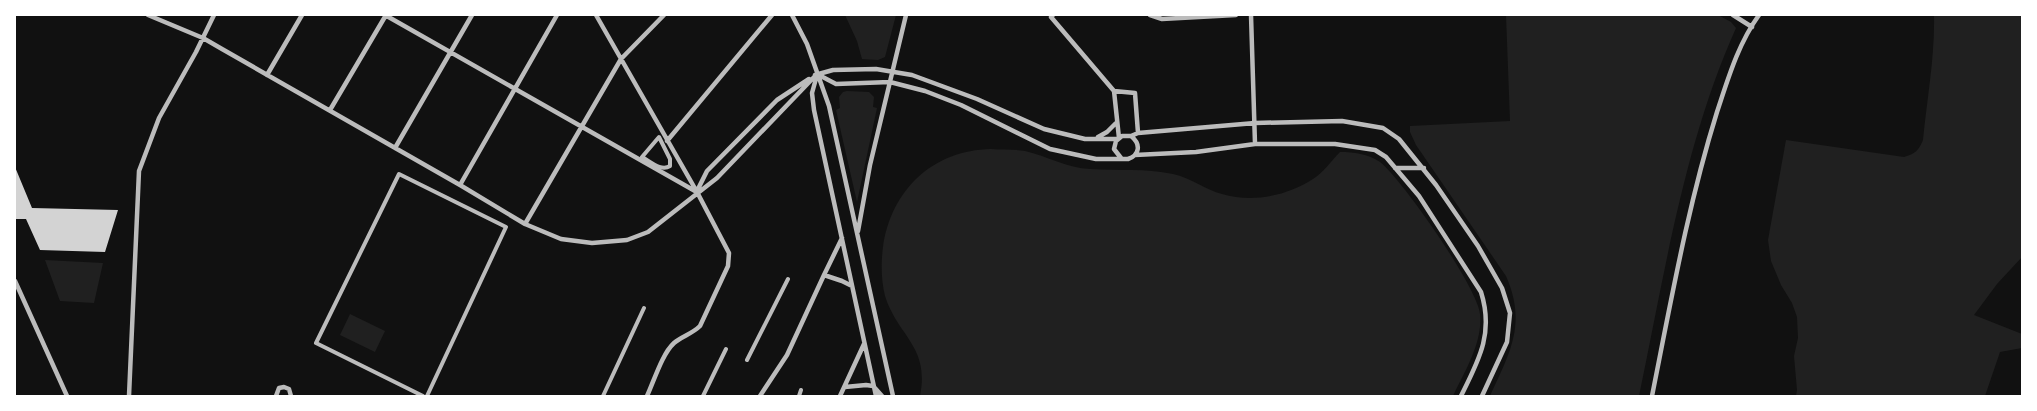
<svg xmlns="http://www.w3.org/2000/svg" width="2037" height="411" font-family="'Work Sans',sans-serif">
  <rect width="100%" height="100%" fill="#111"/>
  <path fill="#202020" d="M845 15H896L885 57 878 60 862 59 857 41Z
    M1506 15H1718L1731 22 1736 28C1684 144 1665 272 1639 396H1490C1510 352 1527 324 1506 276L1416 145 1410 132V126L1510 121Z
    M1934 15H2022V257L1997 284 1974 315 2022 334V348L2000 352 1985 396H1796L1797 390 1794 356 1798 338 1797 317 1792 303 1781 285 1771 261 1768 240 1786 140 1904 157C1915 154 1919 150 1923 140 1927 98 1935 57 1934 15Z
    M847 91 869 92 874 97 873 107 877 108 857 202 836 110 840 108 839 97 843 92Z
    M991 149C1002 150 1014 149 1025 151 1047 156 1067 168 1090 169 1118 171 1145 168 1173 174 1191 178 1206 190 1222 194 1252 203 1287 196 1313 179 1323 173 1331 161 1340 152 1354 152 1368 154 1380 162 1401 178 1478 288 1480 314 1483 342 1465 371 1453 396H920C930 346 898 337 885 296 881 280 881 262 883 247 891 190 933 150 991 149Z
    M45 260 103 263 94 303 60 301Z
    M350 314 385 331 375 352 340 335Z"/>
  <path fill="#d3d3d3" d="M15 167 32 208 118 210 105 252 40 250 26 219H15Z"/>
  <g fill="none" stroke-linecap="round" stroke-linejoin="round">
    <path stroke="#bcbcbc" stroke-width="4" d="M659 137 670 159V166C661 172 650 161 642 157Z
      M747 360 788 279
      M423 396 316 343 399 174 506 227 427 396
      M603 396 644 308
      M703 396 726 349
      M799 396 801 390"/>
    <path stroke="#bcbcbc" stroke-width="4.5" d="M148 15 203 38 222 49 460 185 525 224 561 239 592 243 627 240 648 232 717 178 817 74
      M385 15 695 191
      M596 15 697 192 729 253 728 266 700 326C692 334 682 336 674 343 662 354 654 381 647 396
      M792 15 807 44 829 106 893 396
      M1053 15 1051 17 1114 91 1119 138
      M1150 15 1162 19 1236 15
      M1251 15 1255 144
      M1733 15 1752 27
      M817 74 836 84 890 82 925 91 961 105 1050 149 1096 159H1128C1140 155 1141 144 1131 136H1122L1116 141 1114 149 1121 158
      M267 75 302 15
      M815 75 833 70 876 69 912 75 977 99 1044 129 1085 139H1117
      M817 75 812 93 814 110 876 396
      M1114 91 1135 93 1138 133
      M330 110 386 15
      M1131 136 1138 133 1255 123 1342 121 1383 128 1399 139 1436 185 1478 246 1502 288 1510 313 1507 342 1482 396
      M1098 137 1107 132 1116 123
      M667 141 772 15
      M395 148 472 15
      M1135 155 1196 152 1255 144H1335L1375 150 1386 157 1419 196 1481 292C1494 333 1479 360 1461 396
      M1395 168H1424
      M460 185 557 15
      M697 191 707 171 777 100 809 79
      M525 224 621 59 664 15
      M858 231 870 165 906 15
      M824 275 842 238
      M15 281 67 396
      M845 387 866 385 873 386
      M874 387 882 396
      M129 396 139 171 159 118 196 52 214 15
      M276 396 279 388 284 387 289 389 291 396
      M760 396 787 355 824 275 842 281 852 286
      M840 396 864 344
      M1652 396C1671 301 1688 205 1717 112 1728 79 1738 44 1759 15"/>
  </g>
  <rect width="2037" height="411" fill="none" stroke="#ffffff" stroke-width="32"/>
</svg>
